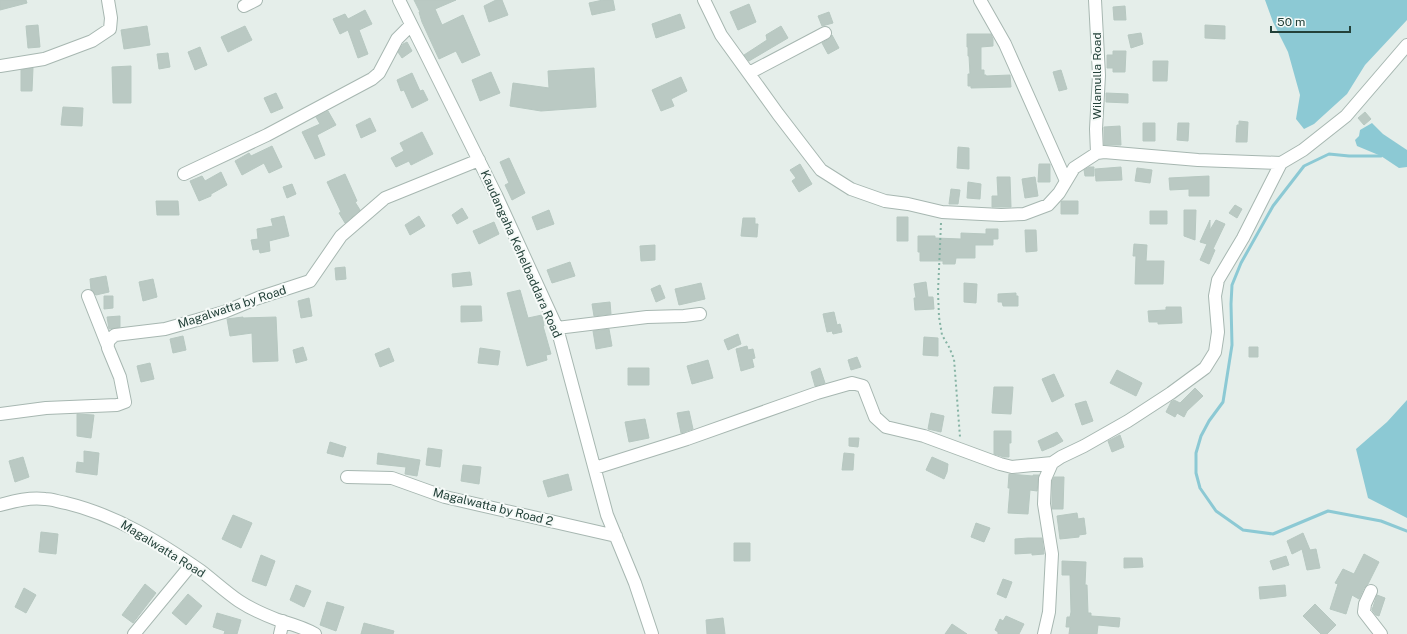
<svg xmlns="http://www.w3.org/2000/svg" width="1407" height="634" font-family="'Public Sans',sans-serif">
  <rect width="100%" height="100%" fill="#e5eeea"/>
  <path fill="#8cc9d4" d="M1265 0H1407V20L1365 65 1347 94 1314 124 1304 129 1296 119 1300 95 1288 52 1273 22Z
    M1372 123 1383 134 1407 150V167L1399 168 1381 156 1357 146 1355 140 1359 136 1360 130Z
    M1407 400V518L1368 498 1356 449 1387 422Z"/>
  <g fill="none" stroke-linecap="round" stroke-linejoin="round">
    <path stroke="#8cc9d4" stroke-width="3" d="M1381 156H1349L1329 154 1304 166 1273 206 1241 263 1232 285 1231 304 1232 345 1223 402 1209 421 1201 436 1196 453V473L1200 488 1216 511 1243 530 1273 534 1328 511 1381 521 1407 531"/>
  </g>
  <path fill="#bac9c3" stroke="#b7c8c1" d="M0 0H26L27 3 0 10Z
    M414 0H456L435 9 442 25 463 15 480 55 462 63 456 51 439 59 422 22 419 12H420Z
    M496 0H502L508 15 489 22 484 6Z
    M603 0H613L615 10 592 15 589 3Z
    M749 4 756 22 738 30 730 12Z
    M1125 6 1126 20H1114L1113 7Z
    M365 10 372 24 359 30 368 54 358 58 348 30 340 34 333 19 345 14 348 19Z
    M829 12 833 23 822 26 818 16Z
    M680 14 685 28 656 38 652 24Z
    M38 25 40 47 28 48 26 26Z
    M1205 25 1225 26V39L1205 38Z
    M147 26 150 45 124 49 121 30Z
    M245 26 252 40 228 52 221 37Z
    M781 26 788 38 749 61 744 55 767 40 766 35Z
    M1141 33 1143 44 1131 48 1128 35Z
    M967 34H991L993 39V46L981 47V70H984V75H986V76L1010 75 1011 87 971 88V86H968V74H970L969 56H968V47H967Z
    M832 35 839 48 828 54 822 43 829 39Z
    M407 42 412 51 402 58 398 52 403 44Z
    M200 47 207 65 195 70 188 52Z
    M1113 51H1126L1125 72H1113V68H1107V55H1113Z
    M168 53 170 67 159 69 157 54Z
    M1153 61H1168L1167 81H1153Z
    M131 66V103H113L112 67Z
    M33 68 32 91H21V70Z
    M594 68 596 107 541 111 510 106 513 83 549 88 548 71Z
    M1061 70 1067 89 1059 91 1053 72Z
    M491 72 500 93 480 101 472 80Z
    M412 73 420 91 423 90 428 100 412 108 404 90 401 91 397 80Z
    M681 77 687 91 671 99 674 106 661 111 652 90Z
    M276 93 283 108 271 113 264 98Z
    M1106 93 1128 94V103L1106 102Z
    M63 107 83 108 82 126 61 125Z
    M328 111 336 125 317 135 325 155 315 159 302 132 320 124 316 117Z
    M1365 112 1371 119 1364 125 1358 118Z
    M370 118 376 131 361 138 356 125Z
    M1239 121 1248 122 1247 142H1236L1237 125H1239Z
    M1143 123H1155V141H1143Z
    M1178 123H1189L1188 141 1177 140Z
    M1120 126 1121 145H1104V127Z
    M422 132 433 154 411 165 409 161 396 167 391 158 404 151 400 143Z
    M272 146 282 167 269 173 264 163 242 175 235 161 249 153 251 156Z
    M958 147 969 148V169L957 168Z
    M509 158 525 193 512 200 505 185 509 183 500 162Z
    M800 164 812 184 799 192 792 181 796 178 790 170Z
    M1039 164H1050V182H1038Z
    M1089 167H1094V176H1085L1084 170Z
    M1121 167 1122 180 1096 181 1095 169Z
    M1137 168 1152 170 1150 183 1135 181Z
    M221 172 227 185 211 194V196L199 201 190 181 202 176 205 181Z
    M345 174 357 201 355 202 360 210 345 223 339 213 341 212 327 182Z
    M1209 176V196H1189V189L1170 190 1169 178Z
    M997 177H1010L1011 207H992V196H998Z
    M1035 177 1038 196 1025 198 1022 179Z
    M968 182 981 184 980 199 967 198Z
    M292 184 296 194 287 198 283 187Z
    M951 189 960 190 958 204H949Z
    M156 201H178L179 215H157Z
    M1062 201H1078V214H1061V202Z
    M1235 205 1242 209 1237 218 1229 213Z
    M462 208 468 218 457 224 452 215Z
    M549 210 554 224 537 230 532 217Z
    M1184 210H1196L1195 240 1184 236Z
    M1150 211H1167V224H1150Z
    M284 216 289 236 269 241 270 251 260 253 259 249 253 250 251 240 258 239 257 229 273 226 271 219Z
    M419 216 425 226 410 235 405 225Z
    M897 217H908V241H897Z
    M743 218H755V224H758L757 237 741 236Z
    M1210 220V230L1216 220 1225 224 1213 249 1215 250 1209 264 1200 260 1207 244 1200 242Z
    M494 222 499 234 479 244 473 231Z
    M986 229H998V239H993V245H975V258H956L955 264H943V261H920V252H918V236H935V238L961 239V233L986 234Z
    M1025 230H1036L1037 251 1026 252Z
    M1134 244 1147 245 1146 261H1164L1163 284H1135L1136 256H1133Z
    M655 245V260L641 261 640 246Z
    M570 262 575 276 552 283 547 270Z
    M345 267 346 279 336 280 335 268Z
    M470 272 472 285 453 287 452 274Z
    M106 276 109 292 96 295 91 290 90 279Z
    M153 279 157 297 143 301 139 282Z
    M926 282 928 297H933L934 309 915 310 914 298H916L914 284Z
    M701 283 705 299 679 305 675 289Z
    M964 283 977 284 976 303 964 302Z
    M660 285 665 298 656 302 651 289Z
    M520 290 528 318 542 315 544 326H543L551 354 546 355 547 360 527 366 507 293Z
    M1016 293V296H1018V306H1003L1002 302H998V294Z
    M104 296H113V308L104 309Z
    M309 298 312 316 301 318 298 301Z
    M610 302 611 314 594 316 592 304Z
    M461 306H481L482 321 461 322Z
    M1166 307H1181L1182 323 1158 324V322H1149L1148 311 1166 310Z
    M834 312 837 325 840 324 842 332 833 334 832 331 827 332 823 314Z
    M120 316V327L109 329 107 317Z
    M243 317V318L276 317 278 361 253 362 252 333 230 336 227 319Z
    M609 329 612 346 596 349 593 331Z
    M738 334 741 344 728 350 724 340Z
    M183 336 186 350 173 353 170 339Z
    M924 337 938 338V356L923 355Z
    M747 346 748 350 753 349 755 358 752 359 754 367 741 371 736 349Z
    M303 347 307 360 296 363 293 350Z
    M1249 347H1258V357H1249Z
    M389 348 394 361 380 367 375 354Z
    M480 348 500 351 498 365 478 363Z
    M857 357 861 367 851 370 848 360Z
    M708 360 713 378 692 384 687 366Z
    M150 363 154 379 141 382 137 366Z
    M628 368H649V385H628Z
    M820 368 825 383 815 386 811 372Z
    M1117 370 1142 383 1136 396 1110 383Z
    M1054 374 1064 396 1052 402 1042 379Z
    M994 387H1013L1011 414 992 413Z
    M1195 388 1203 396 1187 411 1184 417 1177 413 1175 417 1166 412 1171 402 1174 400 1180 403Z
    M1086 401 1093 421 1082 425 1075 404Z
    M689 411 693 429 681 433 677 413Z
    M931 413 944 416 941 432 928 429Z
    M77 414 94 415 91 438 77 436Z
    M645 419 649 438 629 442 625 422Z
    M994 431H1011V443H1009V457H1004L994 454Z
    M1057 432 1063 441 1054 446 1042 451 1038 441Z
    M1120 435 1124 447 1112 452 1108 441Z
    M849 438H859L858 447 849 446Z
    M330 442 346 447 343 457 327 453Z
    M428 448 442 450 440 467 426 465Z
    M84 451 99 453 97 475 76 472 77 462 84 463Z
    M378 453 420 460 417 476 405 474 406 467 377 464Z
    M844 453 854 454 853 470H842Z
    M23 457 29 477 15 482 9 461Z
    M932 457 948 464 947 472 944 479 926 470Z
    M463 465 481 467 479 484 461 481Z
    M568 474 572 490 548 497 543 481Z
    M1009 474 1033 476V475H1039L1037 491 1030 490 1028 514 1008 513 1010 488H1008Z
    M1054 477H1064L1063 509H1052V481Z
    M1077 513 1078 519 1084 518 1086 534 1079 535V537L1060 539 1057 516Z
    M233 515 252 523 241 548 222 539Z
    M976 523 990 528 984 542 971 537Z
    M41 532 58 534 56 554 39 552Z
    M1303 533 1310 550 1316 549 1320 568 1307 570 1302 549 1292 554 1287 541Z
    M1028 538H1042L1044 554 1032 555V553L1015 554V539Z
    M734 543H750V561H734Z
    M1364 554 1379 562 1368 584 1364 588 1359 599 1352 595 1346 614 1330 609 1338 584 1335 583 1343 569 1354 574Z
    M261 555 275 561 266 586 252 581Z
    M1286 556 1289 565 1273 570 1270 561Z
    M1124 558H1142L1143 567 1124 568Z
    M1062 561 1086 562 1085 585H1087L1088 613H1091V616L1120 618 1119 627 1098 625 1097 634H1069L1070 627H1066L1067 617H1070L1071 612 1070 575H1062Z
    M1003 579 1012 582 1006 598 997 594Z
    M145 584 156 593 133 623 122 615Z
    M296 585 311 591 304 607 290 600Z
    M1285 585 1286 596 1260 599 1259 587Z
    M24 588 36 595 26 613 15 607Z
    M188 594 202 606 186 625 172 613Z
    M1377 595 1385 598 1379 616 1376 615 1372 610Z
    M327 602 344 607 336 631 320 625Z
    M1315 604 1336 625 1327 634H1321L1303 616Z
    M217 613 241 620 237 634H224L225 631 213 627Z
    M1006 616 1024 624 1019 634H998V632L995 630 1000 619 1003 621Z
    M723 618 725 634H707L706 620Z
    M364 623 394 631 393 634H361Z
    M952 624 967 634H945Z"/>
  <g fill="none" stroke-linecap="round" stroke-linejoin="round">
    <defs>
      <path id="street" d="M399 0 496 195 557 328 607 515 635 583 652 634
        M704 0 721 35 778 114 821 170 851 189 885 201 908 204 942 212 1001 215 1024 214 1048 205 1059 193 1074 168 1097 153 1104 152 1198 160 1281 163
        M980 0 1005 44 1066 181
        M1095 0 1099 75 1096 129 1097 153
        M244 6 256 0
        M0 66 44 59 92 41 110 29 111 18 108 0
        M749 73 825 33
        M184 174 267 135 372 79 379 73 397 39 411 25
        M88 296 107 344
        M557 328 647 317 684 316 700 314
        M0 414 46 408 117 405 125 402 120 377 108 348C107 341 110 339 115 335L165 329 197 320 224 312 258 298 310 281 341 236 385 198 479 160
        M595 468 687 439 817 393 852 383 863 386 875 417 886 427 924 436 1000 464 1012 467 1052 463
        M347 477 392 478 445 497 616 536
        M0 505C15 501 30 497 45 499 52 499 59 502 66 503 116 515 159 542 201 571 214 581 226 592 239 601 251 609 265 615 278 620 291 624 303 627 315 634
        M1371 591 1365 604 1364 612 1381 634
        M134 634 191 565
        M280 634 283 621
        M1044 634 1049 612 1052 554 1044 504 1045 479 1052 463 1061 457 1084 446 1128 421 1171 393 1205 368 1215 352 1218 332 1215 296 1218 280 1243 238 1281 163 1303 150 1346 116 1407 45"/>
    </defs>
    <use href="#street" stroke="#a7b7b1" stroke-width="14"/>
    <path stroke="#85b3a4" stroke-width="2" stroke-dasharray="2 3" stroke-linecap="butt" d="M941 223 938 292 939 317 942 335 949 347 954 359 960 437"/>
    <use href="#street" stroke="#fff" stroke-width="12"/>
  </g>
  <g text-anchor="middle" stroke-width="4" stroke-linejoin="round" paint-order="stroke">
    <g font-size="12" fill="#234139" stroke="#f6faf8">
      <text transform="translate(1097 76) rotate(-90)" y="4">Wilamulla Road</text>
      <text transform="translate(521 254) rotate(66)" y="4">Kaudangaha Kehelbaddara Road</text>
      <text transform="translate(232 307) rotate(-18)" y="4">Magalwatta by Road</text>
      <text transform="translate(493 507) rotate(14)" y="4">Magalwatta by Road 2</text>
      <text transform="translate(163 549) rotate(32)" y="4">Magalwatta Road</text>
    </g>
  </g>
  <path d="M1271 26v6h79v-6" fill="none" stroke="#234139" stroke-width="2"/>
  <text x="1277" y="26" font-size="12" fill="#234139" stroke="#f6faf8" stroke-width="3" paint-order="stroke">50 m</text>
</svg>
